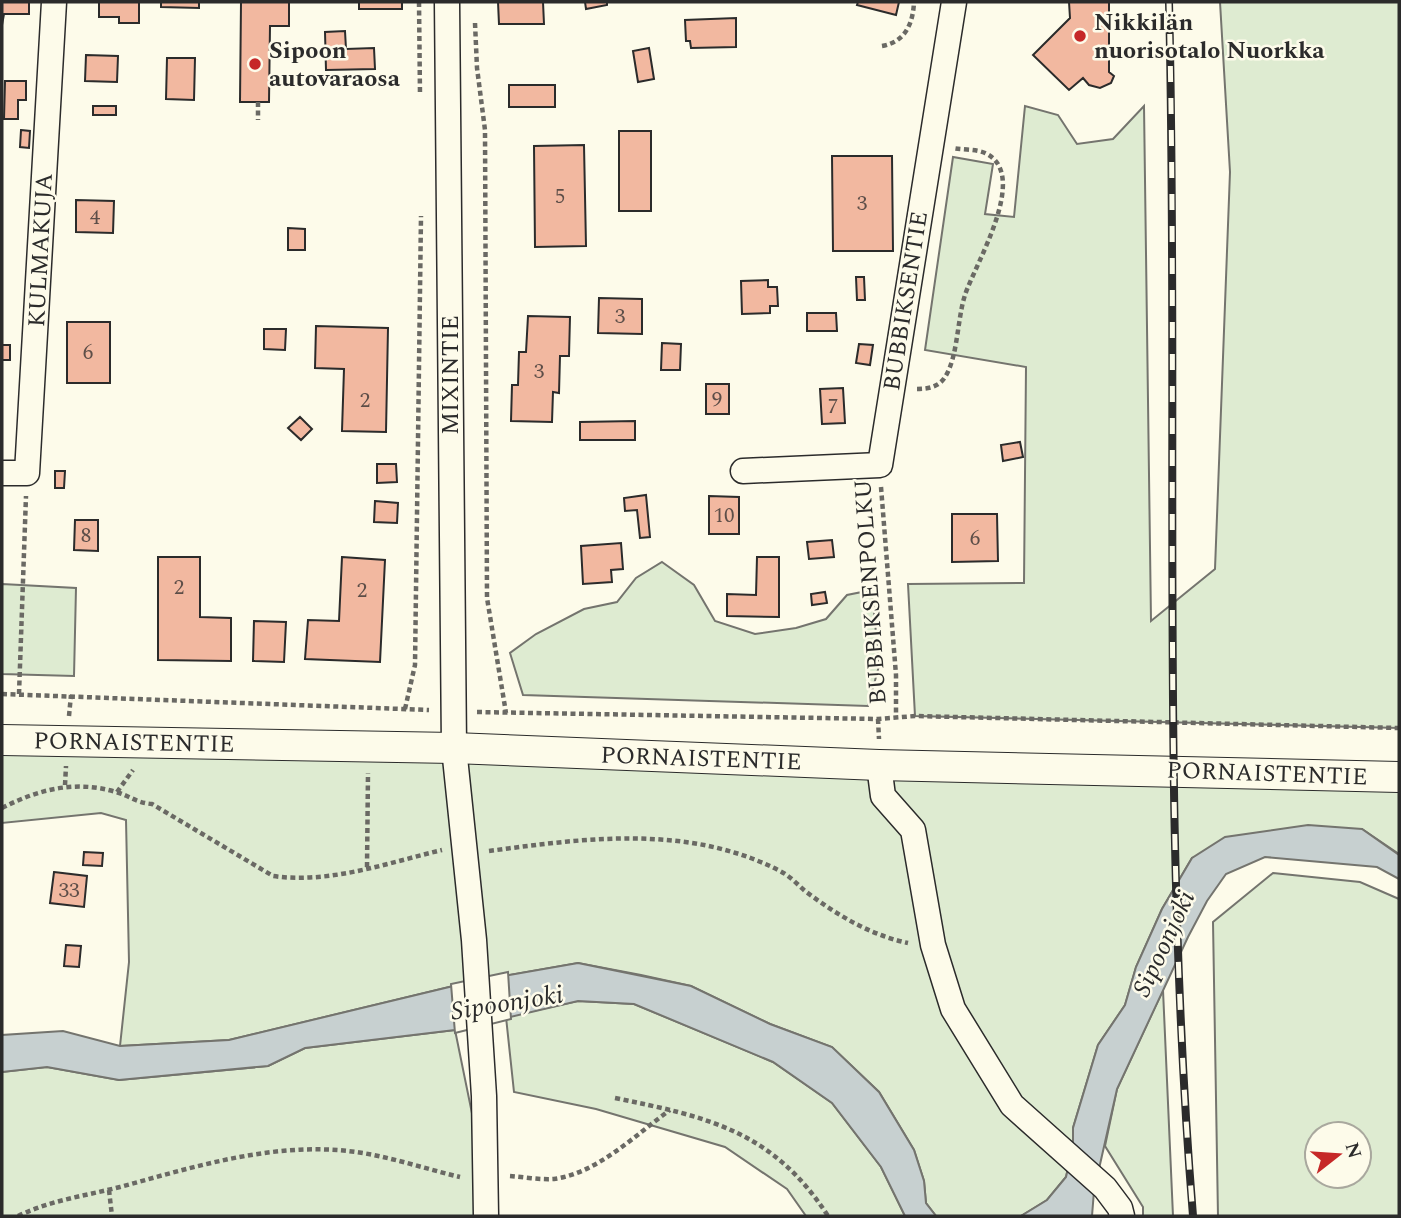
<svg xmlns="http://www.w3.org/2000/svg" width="1401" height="1218" font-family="Spectral,serif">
  <rect width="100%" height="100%" fill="#fdfbea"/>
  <path fill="#deebd1" stroke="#74746e" stroke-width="2" fill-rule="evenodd" d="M1220 2H1399V728L915 716 908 584 1024 583 1026 367 925 350 953 157 993 164 985 214 1014 217 1025 106 1058 115 1077 144 1113 139 1144 106 1151 621 1215 569 1230 172Z
    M662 562 694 585 715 621 755 634 796 628 826 619 847 595 872 590 879 666 868 706 523 695 510 653 536 634 584 609 617 602 636 578Z
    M2 584 76 588 74 676 2 674Z
    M2 740 1399 777V854L1362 829 1192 858 1162 909 1136 967 1125 1005 1098 1045 1073 1128V1146L1066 1177 1047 1200 1021 1216H936L926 1203 924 1181 914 1150 879 1092 832 1047 770 1024 691 986 641 975 578 963 470 982 229 1040 120 1046 129 962 126 820 101 813 2 823Z
    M1273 873 1360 882 1399 899V1216H1218L1213 922ZM1317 1134H1359V1176H1317Z
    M1163 990 1173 1216H1143V1207L1105 1146 1117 1089Z
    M578 1001 634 1004 773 1062 832 1103 881 1167 905 1216H806L787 1189 725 1147 596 1109 514 1092 506 1017Z
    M455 1030 486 1182V1216H2V1072L47 1067 119 1080 268 1066 305 1048Z"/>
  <path fill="#c7d0d0" stroke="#74746e" stroke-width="2" d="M1308 825 1362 829 1399 855V879L1377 867 1265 857 1226 874 1207 901 1188 937 1117 1089 1094 1191 1092 1216H1021L1047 1200 1066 1177 1073 1146V1128L1098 1045 1125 1005 1136 967 1162 909 1192 858 1225 837Z
    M578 963 691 986 770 1024 832 1047 879 1092 914 1150 924 1181 926 1203 936 1216H905L881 1167 832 1103 773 1062 634 1004 578 1001 455 1030 305 1048 268 1066 119 1080 47 1067 2 1072V1035L63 1031 120 1046 229 1040 470 982Z"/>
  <path fill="#fdfbea" stroke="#74746e" stroke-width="2" d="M508 972 511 1019 455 1033 451 984Z"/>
  <path fill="#f2b8a0" stroke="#2b2b2b" stroke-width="2" d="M2 2H29V14H4L2 25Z
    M99 2H139V23H119V17H99Z
    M161 2H199V8L161 7Z
    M241 2H289V26H270L269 102H240Z
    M359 2H402V9H359Z
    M498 2H543L544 24H499Z
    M585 2H607V5L586 9Z
    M858 2H899L896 15 857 5Z
    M1069 2H1109V72L1114 76 1111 83 1100 88 1089 85 1083 78 1069 90 1033 55 1070 18Z
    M736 18V47L691 48 690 41H686L685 20Z
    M345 31 346 49 374 48 375 69 326 70 325 32Z
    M649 48 654 79 638 82 633 51Z
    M86 55 118 56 117 82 85 81Z
    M167 58H195L194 100 166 99Z
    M5 81H26V100H18V119H4Z
    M509 85H555V107H509Z
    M93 106H116V115H93Z
    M21 130 30 131 29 148 20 147Z
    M619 131H651V211H619Z
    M584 145 586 246 535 247 534 146Z
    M832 156H892L893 251H833Z
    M76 200 114 201 113 233 76 232Z
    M288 228 305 229V250H288Z
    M856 277H864L865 300H857Z
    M768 280V287H777L778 306H770V313L742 314 741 281Z
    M599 298 642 299V334L598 333Z
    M807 313H836L837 331H807Z
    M528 316 570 317 569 356H560L559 393 553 392 552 422 511 421 512 385H518L519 352H526Z
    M67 322H110V383H67Z
    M316 326 388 328 386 432 342 431 344 369 315 368Z
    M264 329H286L285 350 264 349Z
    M662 343 681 344 680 370H661Z
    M859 344 873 345 870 365 856 363Z
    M2 345H10V360H2Z
    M706 384H729V414H706Z
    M843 388 845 423 822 424 820 389Z
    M300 417 312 429 301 440 288 428Z
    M635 421V440H580V422Z
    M1020 442 1023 457 1003 461 1001 445Z
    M377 464H396L397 482 377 483Z
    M55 471H65L64 488H55Z
    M646 495 650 537 640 538 637 510 625 511 624 498Z
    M709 496 739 497V534H709Z
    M375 501 398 503 397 523 374 522Z
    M952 514H997L998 561 952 562Z
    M75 520H98V551L74 550Z
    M832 540 834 557 809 559 807 542Z
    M621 543 623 569 611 570 612 582 583 584 581 546Z
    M158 557H200V617L231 618V661L158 660Z
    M342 557 385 560 380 662 305 659 308 620 339 621Z
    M757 557H779V617L727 616V594L756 595Z
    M825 592 827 603 812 605 811 594Z
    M254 621 286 622 284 662 253 661Z
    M84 852 103 853 102 866 83 865Z
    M54 872 87 876 84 907 50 903Z
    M66 945 81 946 79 967 64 966Z"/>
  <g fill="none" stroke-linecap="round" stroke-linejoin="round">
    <defs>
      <path id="minor" d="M447 2 454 748 474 940 484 1096 486 1216
        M743 471 880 465 954 2
        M2 473H27L54 2
        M879 765 883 796 913 830 933 945 953 1009 1012 1105 1105 1188 1120 1208 1122 1216"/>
      <path id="tertiary" d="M2 740 454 748 879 765 1399 777"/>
    </defs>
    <use href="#minor" stroke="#2b2b2b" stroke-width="27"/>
    <use href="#tertiary" stroke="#2b2b2b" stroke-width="32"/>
    <path stroke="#6a6964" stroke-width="4.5" stroke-dasharray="5 3.5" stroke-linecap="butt" d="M419 2 420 95
      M475 23 477 68 485 130 487 598 506 713
      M882 46C905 42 913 24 914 2
      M258 102V120
      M917 389C928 389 939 387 945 377 958 357 957 320 965 295 975 264 1031 174 985 153 976 149 963 150 953 148
      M881 487 896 675V716
      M2 694 429 710
      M19 694 26 496
      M405 709 415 665 421 216
      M477 712 878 719 915 716 1399 728
      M69 716 71 695
      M878 719 879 739
      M65 785 66 766
      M117 792 133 770
      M2 808C39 789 76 780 116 792 130 796 137 803 152 804L273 876C330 884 387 863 442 850
      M489 851C586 838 689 824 780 871 790 876 797 884 805 891 837 915 870 935 908 943
      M367 867 368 773
      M615 1098C708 1117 773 1131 828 1216
      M510 1176C524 1177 540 1180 554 1179 598 1173 635 1135 670 1110
      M109 1190 112 1216
      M18 1216C51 1200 85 1196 120 1187 197 1166 276 1141 356 1152 391 1157 426 1169 460 1177"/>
    <use href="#minor" stroke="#fdfbea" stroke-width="24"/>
    <use href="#tertiary" stroke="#fdfbea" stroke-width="30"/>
    <defs>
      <path id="rail" d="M1169 2C1179 406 1160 812 1193 1216"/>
    </defs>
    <use href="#rail" stroke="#2b2b2b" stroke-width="8"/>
    <use href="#rail" stroke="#fdfbea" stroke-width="5" stroke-dasharray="16" stroke-linecap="butt"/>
  </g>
  <g fill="#c62828" stroke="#fdfbea" stroke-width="2.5">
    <circle cx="1080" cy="36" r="7"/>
    <circle cx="255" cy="64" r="7"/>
  </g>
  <g text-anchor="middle" stroke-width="5" stroke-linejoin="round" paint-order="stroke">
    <g font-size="21" fill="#5d4e48">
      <text x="560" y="203">5</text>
      <text x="862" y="210">3</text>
      <text x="95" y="224">4</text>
      <text x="620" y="323">3</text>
      <text x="88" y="359">6</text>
      <text x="539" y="378">3</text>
      <text x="717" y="406">9</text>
      <text x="365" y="407">2</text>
      <text x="833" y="413">7</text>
      <text x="724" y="522">10</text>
      <text x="86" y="542">8</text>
      <text x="975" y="545">6</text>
      <text x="179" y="594">2</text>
      <text x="362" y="597">2</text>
      <text x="69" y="897">33</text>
    </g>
    <g font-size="24" font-weight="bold" fill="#2b2b2b" stroke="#fdfbea" text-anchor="start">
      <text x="1094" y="30">Nikkilän<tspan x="1094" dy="28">nuorisotalo Nuorkka</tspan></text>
      <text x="269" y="58">Sipoon<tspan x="269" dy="28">autovaraosa</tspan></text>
    </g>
    <g font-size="24" fill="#2b2b2b" stroke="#fdfbea">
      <text transform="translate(40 250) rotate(-87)" y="8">KULMAKUJA</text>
      <text transform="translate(905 301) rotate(-81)" y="8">BUBBIKSENTIE</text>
      <text transform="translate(450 375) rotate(-90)" y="8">MIXINTIE</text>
      <text transform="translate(870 592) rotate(-94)" y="8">BUBBIKSENPOLKU</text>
      <text transform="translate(134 742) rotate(1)" y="8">PORNAISTENTIE</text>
      <text transform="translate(701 758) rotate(2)" y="8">PORNAISTENTIE</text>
      <text transform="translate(1267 773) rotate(2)" y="8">PORNAISTENTIE</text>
    </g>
    <g font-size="26" font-style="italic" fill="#2b2b2b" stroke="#fdfbea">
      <text transform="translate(1163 943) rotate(-65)" y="9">Sipoonjoki</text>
      <text transform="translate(507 1002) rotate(-9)" y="9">Sipoonjoki</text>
    </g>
  </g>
  <rect width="1401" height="1218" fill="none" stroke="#2b2b2b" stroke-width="7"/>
  <g transform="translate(1338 1155) rotate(73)"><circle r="33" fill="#fdfbea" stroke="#a9a89e" stroke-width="2"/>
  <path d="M0-5L12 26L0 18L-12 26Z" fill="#c62828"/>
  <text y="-10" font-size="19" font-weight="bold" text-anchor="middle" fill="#2b2b2b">N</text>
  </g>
</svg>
